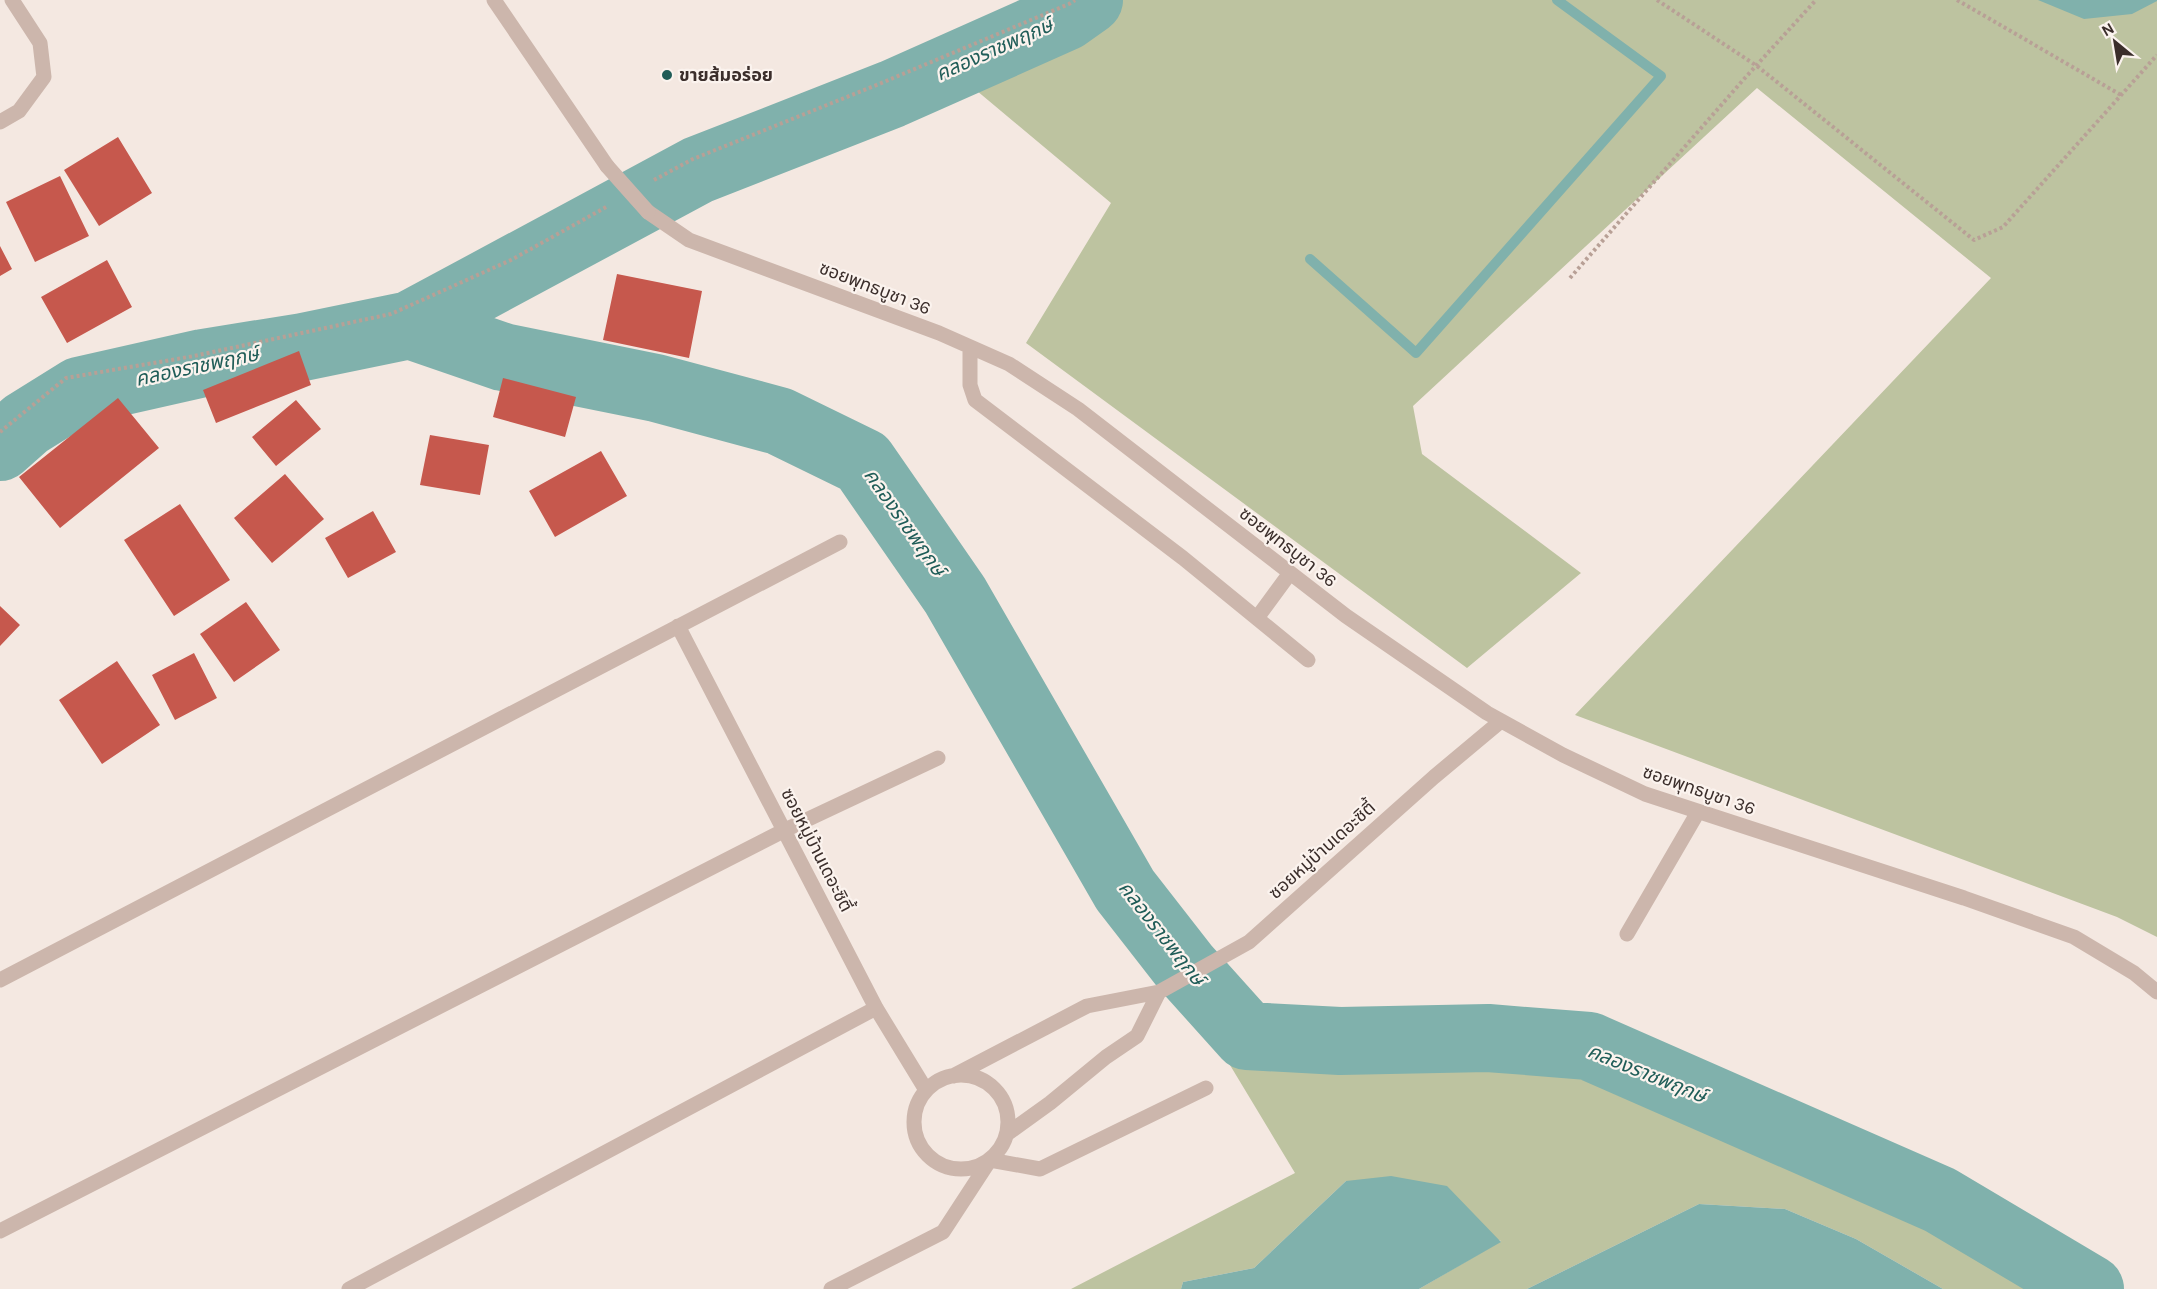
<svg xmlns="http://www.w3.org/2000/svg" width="2157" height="1289" font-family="Karla,'Noto Sans Thai',sans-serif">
  <rect width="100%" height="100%" fill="#f4e8e1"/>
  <path fill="#bdc3a0" d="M1094 0H2157V937L2117 917 1575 715 1991 278 1757 88 1413 406 1422 454 1581 573 1467 668 1026 343 1111 203 964 80Z
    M1258 1008 1461 1054 1563 1067 1632 1090 1763 1141 2056 1289H1943L1856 1239 1785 1209 1699 1204 1527 1289H1419L1501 1241 1346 1181 1254 1268 1183 1282 1181 1289H1071L1295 1173 1198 1012Z"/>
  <path fill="#80b1ac" d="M2038 0H2157V1L2132 14 2084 19Z
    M1391 1176 1447 1186 1501 1242 1419 1289H1181L1183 1282 1254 1268 1346 1181Z
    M1699 1204 1785 1209 1856 1239 1943 1289H1527Z"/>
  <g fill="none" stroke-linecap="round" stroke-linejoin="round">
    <path stroke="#80b1ac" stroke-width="10" d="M1310 259 1416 353 1661 76 1557 0"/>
    <path stroke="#80b1ac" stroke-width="68" d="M410 325 503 357 656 388 779 421 863 462 955 595 1125 890 1185 967 1247 1036 1340 1041 1488 1038 1589 1046 1940 1200 2090 1289
      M0 447 26 424 79 391 203 363 303 347 410 325 698 170 892 94 1065 17 1089 0"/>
  </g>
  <path fill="#c6584d" d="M118 137 152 193 99 226 64 170Z
    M60 176 89 236 35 262 6 202Z
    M0 246 12 269 0 276Z
    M107 260 132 307 67 343 41 297Z
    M617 274 702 291 689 358 603 340Z
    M299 351 311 385 216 423 203 390Z
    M503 378 576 397 565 437 493 417Z
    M118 398 159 448 60 528 19 477Z
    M296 400 321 429 276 466 252 437Z
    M430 435 489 445 480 495 420 485Z
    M601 451 627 496 555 537 529 491Z
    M285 474 324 519 272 563 234 518Z
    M180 504 230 580 174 616 124 540Z
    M373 511 396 552 348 578 325 538Z
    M246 602 280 650 234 682 200 634Z
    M0 606 20 625 0 646Z
    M194 653 217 698 175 720 152 675Z
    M117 661 160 725 102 764 59 700Z"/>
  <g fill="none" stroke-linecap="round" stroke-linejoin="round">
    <path stroke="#b8a096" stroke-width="4" stroke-dasharray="3 3" stroke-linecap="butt" d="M1657 0 1757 66 1974 240 2003 227 2157 55
      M1957 0 2121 95
      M654 180 693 159 879 84 1069 4 1075 0
      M1570 278 1744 79 1816 0
      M0 432 66 378 194 356 391 314 511 260 608 206"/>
    <path stroke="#ccb6ac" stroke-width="15" d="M494 0 607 166
      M0 122 19 111 44 77 40 43 12 0
      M648 212 689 240 939 333 1009 364 1078 409 1346 616 1487 713 1563 755 1645 794 1964 898 2074 937 2134 973 2157 992
      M970 347V385L975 400 1183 558 1308 660
      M1257 618 1290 573
      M678 626 876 1008 926 1090
      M1627 934 1698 812
      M0 980 840 542
      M914 1122a47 47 0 1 1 94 0a47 47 0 1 1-94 0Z
      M953 1076 1087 1006 1159 992 1249 942 1434 777 1501 721
      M1007 1134 1050 1103 1106 1057 1137 1036 1159 992
      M0 1231 785 830 938 758
      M349 1289 876 1008
      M831 1289 943 1232 990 1160 1040 1169 1206 1088"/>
    <path stroke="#ccb6ac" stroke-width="15" d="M607 166 648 212"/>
  </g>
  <circle fill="#205d58" stroke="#fbf3ee" stroke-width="2" cx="667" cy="75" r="6"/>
  <g text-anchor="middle" stroke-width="4.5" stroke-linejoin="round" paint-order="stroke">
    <g font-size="18" font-weight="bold" fill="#3b2e2b" stroke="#fbf3ee" text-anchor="start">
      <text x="679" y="81">ขายส้มอร่อย</text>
    </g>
    <g font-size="18" fill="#3b2e2b" stroke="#fbf3ee">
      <text transform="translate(875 288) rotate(21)" y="6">ซอยพุทธบูชา 36</text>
      <text transform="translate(1288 547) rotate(38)" y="6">ซอยพุทธบูชา 36</text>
      <text transform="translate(1699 790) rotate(19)" y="6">ซอยพุทธบูชา 36</text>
      <text transform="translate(817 850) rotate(63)" y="6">ซอยหมู่บ้านเดอะซิตี้</text>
      <text transform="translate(1322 850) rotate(-42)" y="6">ซอยหมู่บ้านเดอะซิตี้</text>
    </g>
    <g font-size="20" font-style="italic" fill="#205d58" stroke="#fbf3ee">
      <text transform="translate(994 49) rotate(-24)" y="7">คลองราชพฤกษ์</text>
      <text transform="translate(197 366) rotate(-12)" y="7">คลองราชพฤกษ์</text>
      <text transform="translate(905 522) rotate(55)" y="7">คลองราชพฤกษ์</text>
      <text transform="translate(1162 933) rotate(52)" y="7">คลองราชพฤกษ์</text>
      <text transform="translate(1647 1073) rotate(22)" y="7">คลองราชพฤกษ์</text>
    </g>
  </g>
  <g transform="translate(2115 42) rotate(330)" stroke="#fbf3ee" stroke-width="4.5" paint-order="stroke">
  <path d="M0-4.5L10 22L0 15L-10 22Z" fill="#3b2e2b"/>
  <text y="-9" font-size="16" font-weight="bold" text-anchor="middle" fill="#3b2e2b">N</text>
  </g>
</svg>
